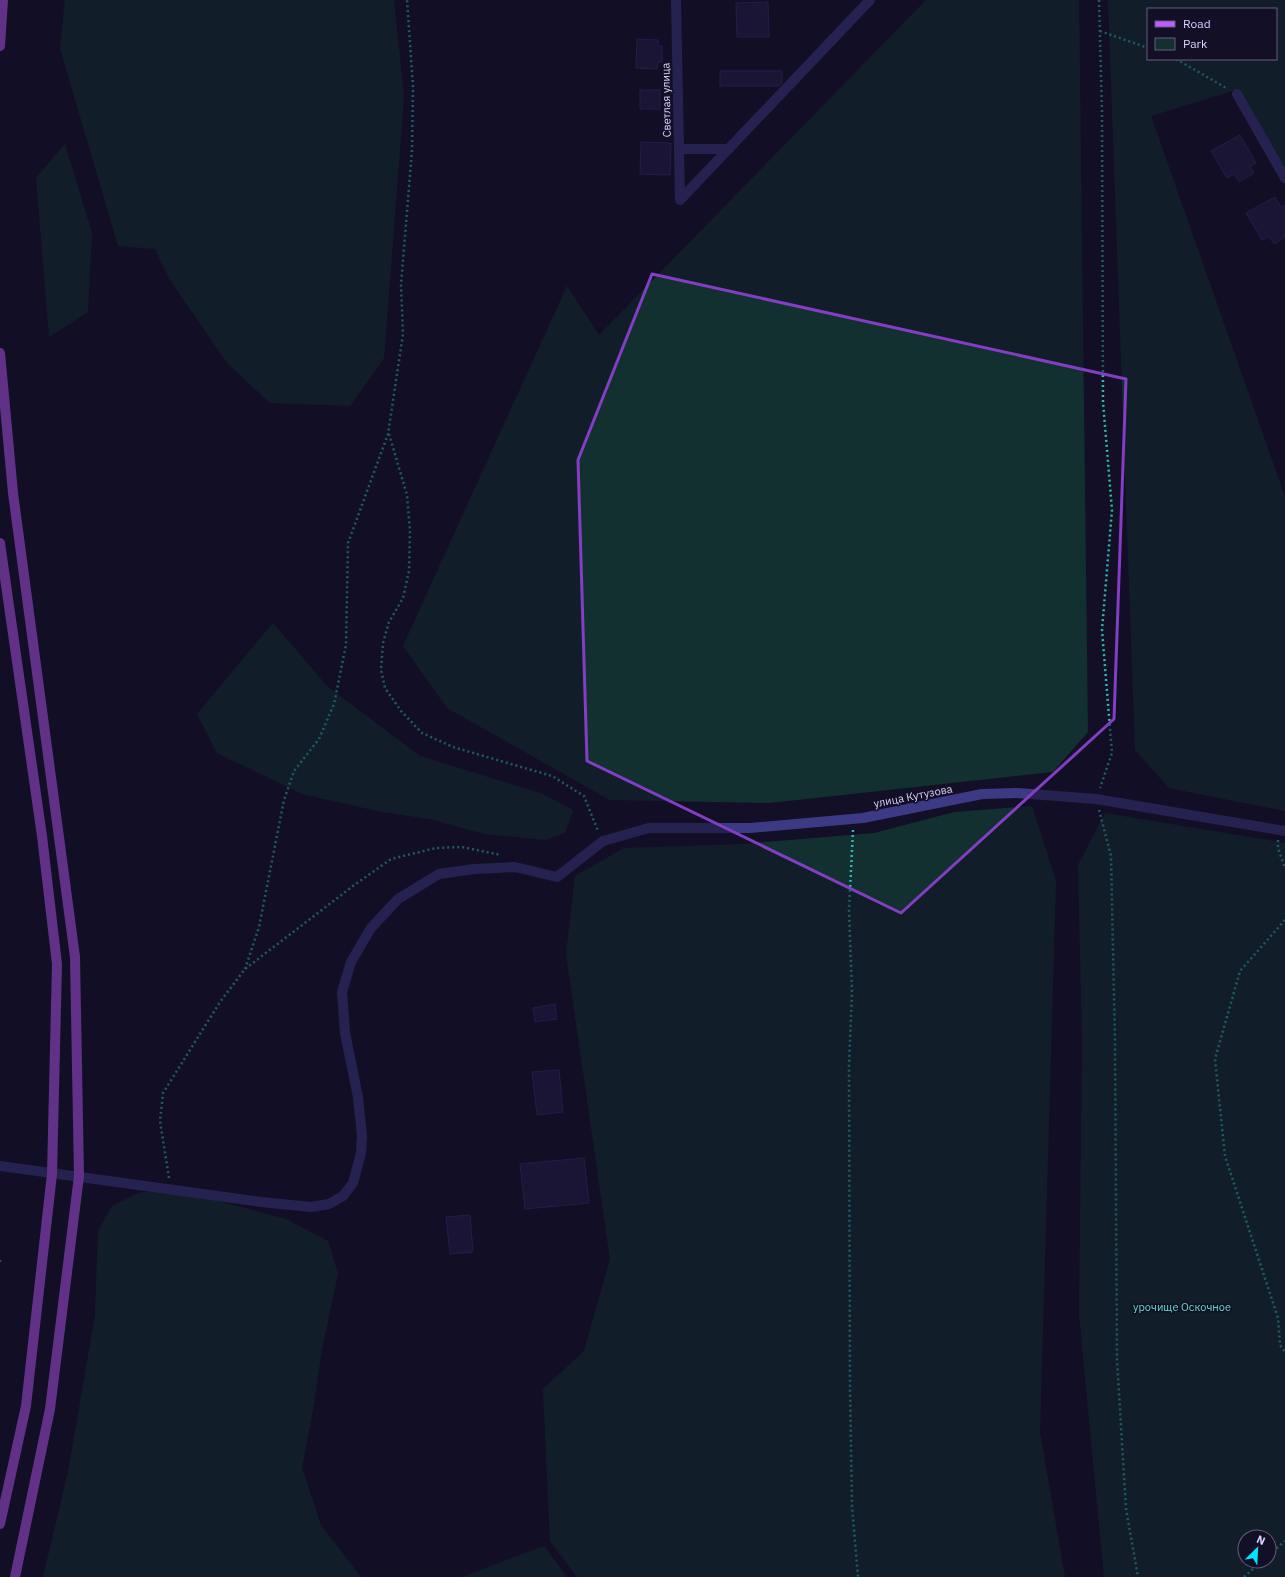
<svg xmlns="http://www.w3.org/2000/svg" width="1285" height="1577" font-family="'IBM Plex Sans',sans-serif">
  <rect width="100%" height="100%" fill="#130f26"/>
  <path fill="#12302f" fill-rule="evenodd" d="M65 0H394L404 97 384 358 350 406 270 403 227 363 170 280 155 249 118 246 60 48Z
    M926 0H1079L1088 732 1053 772 770 803 610 800 447 708 403 646 567 286 599 335Z
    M1108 0H1285V170L1239 89 1151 116 1285 497V811L1169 788 1135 750ZM1148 9H1276V59H1148Z
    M65 144 92 233 88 312 49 337 36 178Z
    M273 623 327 686 420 756 543 794 573 810 565 833 546 840 484 834 430 819 382 812 302 794 217 753 197 714Z
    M1032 806 1056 881 1040 1432 1065 1577H577L550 1541 543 1389 584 1351 610 1259 566 954 575 876 624 848 741 844 874 833 954 812Z
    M1105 813 1285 843V1577H1104L1079 1314 1082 1042 1078 865ZM1245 1537H1269V1561H1245Z
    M182 1191 286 1219 328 1241 338 1274 322 1349 313 1410 302 1468 321 1525 361 1577H43L68 1472 95 1315 98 1231 112 1206 141 1192Z
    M544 1546 567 1577H462Z"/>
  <path fill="#241b47" stroke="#3b2d73" d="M768 2 769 37H737L736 3Z
    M637 39 658 40V46H662V62H658L657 69 636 68Z
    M720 71H782V83L779 86H720Z
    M640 90H660V109H640Z
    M1240 135 1256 163 1250 166 1254 173 1239 182 1234 174 1227 178 1211 151Z
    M641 142 671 143 670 175 640 174Z
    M1275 197 1281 207 1285 205V237L1274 244 1269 236 1262 240 1246 213Z
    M555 1004 557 1019 535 1022 533 1008Z
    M559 1070 563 1112 537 1115 532 1072Z
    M584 1158 589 1203 525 1209 520 1164Z
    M470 1215 473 1252 450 1254 446 1217Z"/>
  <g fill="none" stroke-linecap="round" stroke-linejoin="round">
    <path stroke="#2fb8b0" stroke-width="2.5" stroke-dasharray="2 3" stroke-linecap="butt" d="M1099 0 1102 112 1103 402 1112 510 1102 630 1112 753 1100 788
      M1100 31 1148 48
      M1176 59 1228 89
      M389 434 407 495 410 531 409 571 403 598 389 622 383 643 381 670 385 688 401 711 422 733 453 747 552 776 584 796 598 831
      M1099 810 1111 856 1115 1042 1117 1360 1126 1509 1138 1577
      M853 830 849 910 852 992 849 1065 850 1388 852 1506 858 1577
      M1278 840V848L1285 868
      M1285 920 1240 971 1215 1059 1225 1156 1278 1318 1280 1345 1285 1352
      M245 969 259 927 284 800 294 771 319 739 334 704 346 645 348 543 388 434 403 334 401 285 412 150 413 86 407 0
      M169 1178 160 1121 163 1093 220 1002 245 969 353 886 391 859 436 848 462 847 501 855
      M0 1260V1264
      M1269 1555 1285 1541
      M1244 1577 1262 1561"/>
    <path stroke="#3d3a85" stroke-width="10" d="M676 0 680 200
      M1237 94 1285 178
      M679 149H729
      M680 200 870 0
      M0 1166 261 1202 311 1207 329 1204 343 1196 353 1183 361 1153 362 1136 358 1097 345 1033 342 992 351 962 371 928 398 899 439 874 474 869 515 867 557 877 603 841 649 828H750L863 818 982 794 1017 793 1096 799 1285 831"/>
    <path stroke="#c25bff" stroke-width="10" d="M0 46 3 0
      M0 353 13 493 75 957 79 1176 50 1409 15 1577
      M0 543 42 836 57 964 52 1174 26 1406 0 1524"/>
  </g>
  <path d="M0 0H1285V1577H0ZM652 274 1126 379 1114 719 901 913 587 761 578 460Z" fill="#130f26" fill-opacity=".55" fill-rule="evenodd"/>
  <path fill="none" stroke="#843dc5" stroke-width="3" stroke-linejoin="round" d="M652 274 1126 379 1114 719 901 913 587 761 578 460Z"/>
  <g text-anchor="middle" stroke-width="3.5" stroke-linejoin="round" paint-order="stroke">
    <g font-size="11" fill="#d9d4ff" stroke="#130f26">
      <text transform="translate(666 100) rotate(-91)" y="4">Светлая улица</text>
      <text transform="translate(913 796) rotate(-11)" y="4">улица Кутузова</text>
    </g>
    <g font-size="11" fill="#5fe0c0" stroke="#130f26">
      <text x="1182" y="1311">урочище Оскочное</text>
    </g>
  </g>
  <rect x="1147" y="8" width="130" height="52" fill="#130f26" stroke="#625e7d"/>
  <rect x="1155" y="21" width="20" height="6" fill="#c25bff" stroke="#625e7d"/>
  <text x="1183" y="28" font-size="12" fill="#d9d4ff">Road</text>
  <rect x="1155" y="38" width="20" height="12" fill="#12302f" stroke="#625e7d"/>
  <text x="1183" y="48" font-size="12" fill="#d9d4ff">Park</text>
  <g transform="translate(1257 1549) rotate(24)"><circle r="19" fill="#130f26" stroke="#625e7d"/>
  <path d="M0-3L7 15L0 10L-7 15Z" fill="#00e5ff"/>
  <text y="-6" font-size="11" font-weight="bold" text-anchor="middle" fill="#d9d4ff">N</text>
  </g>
</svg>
